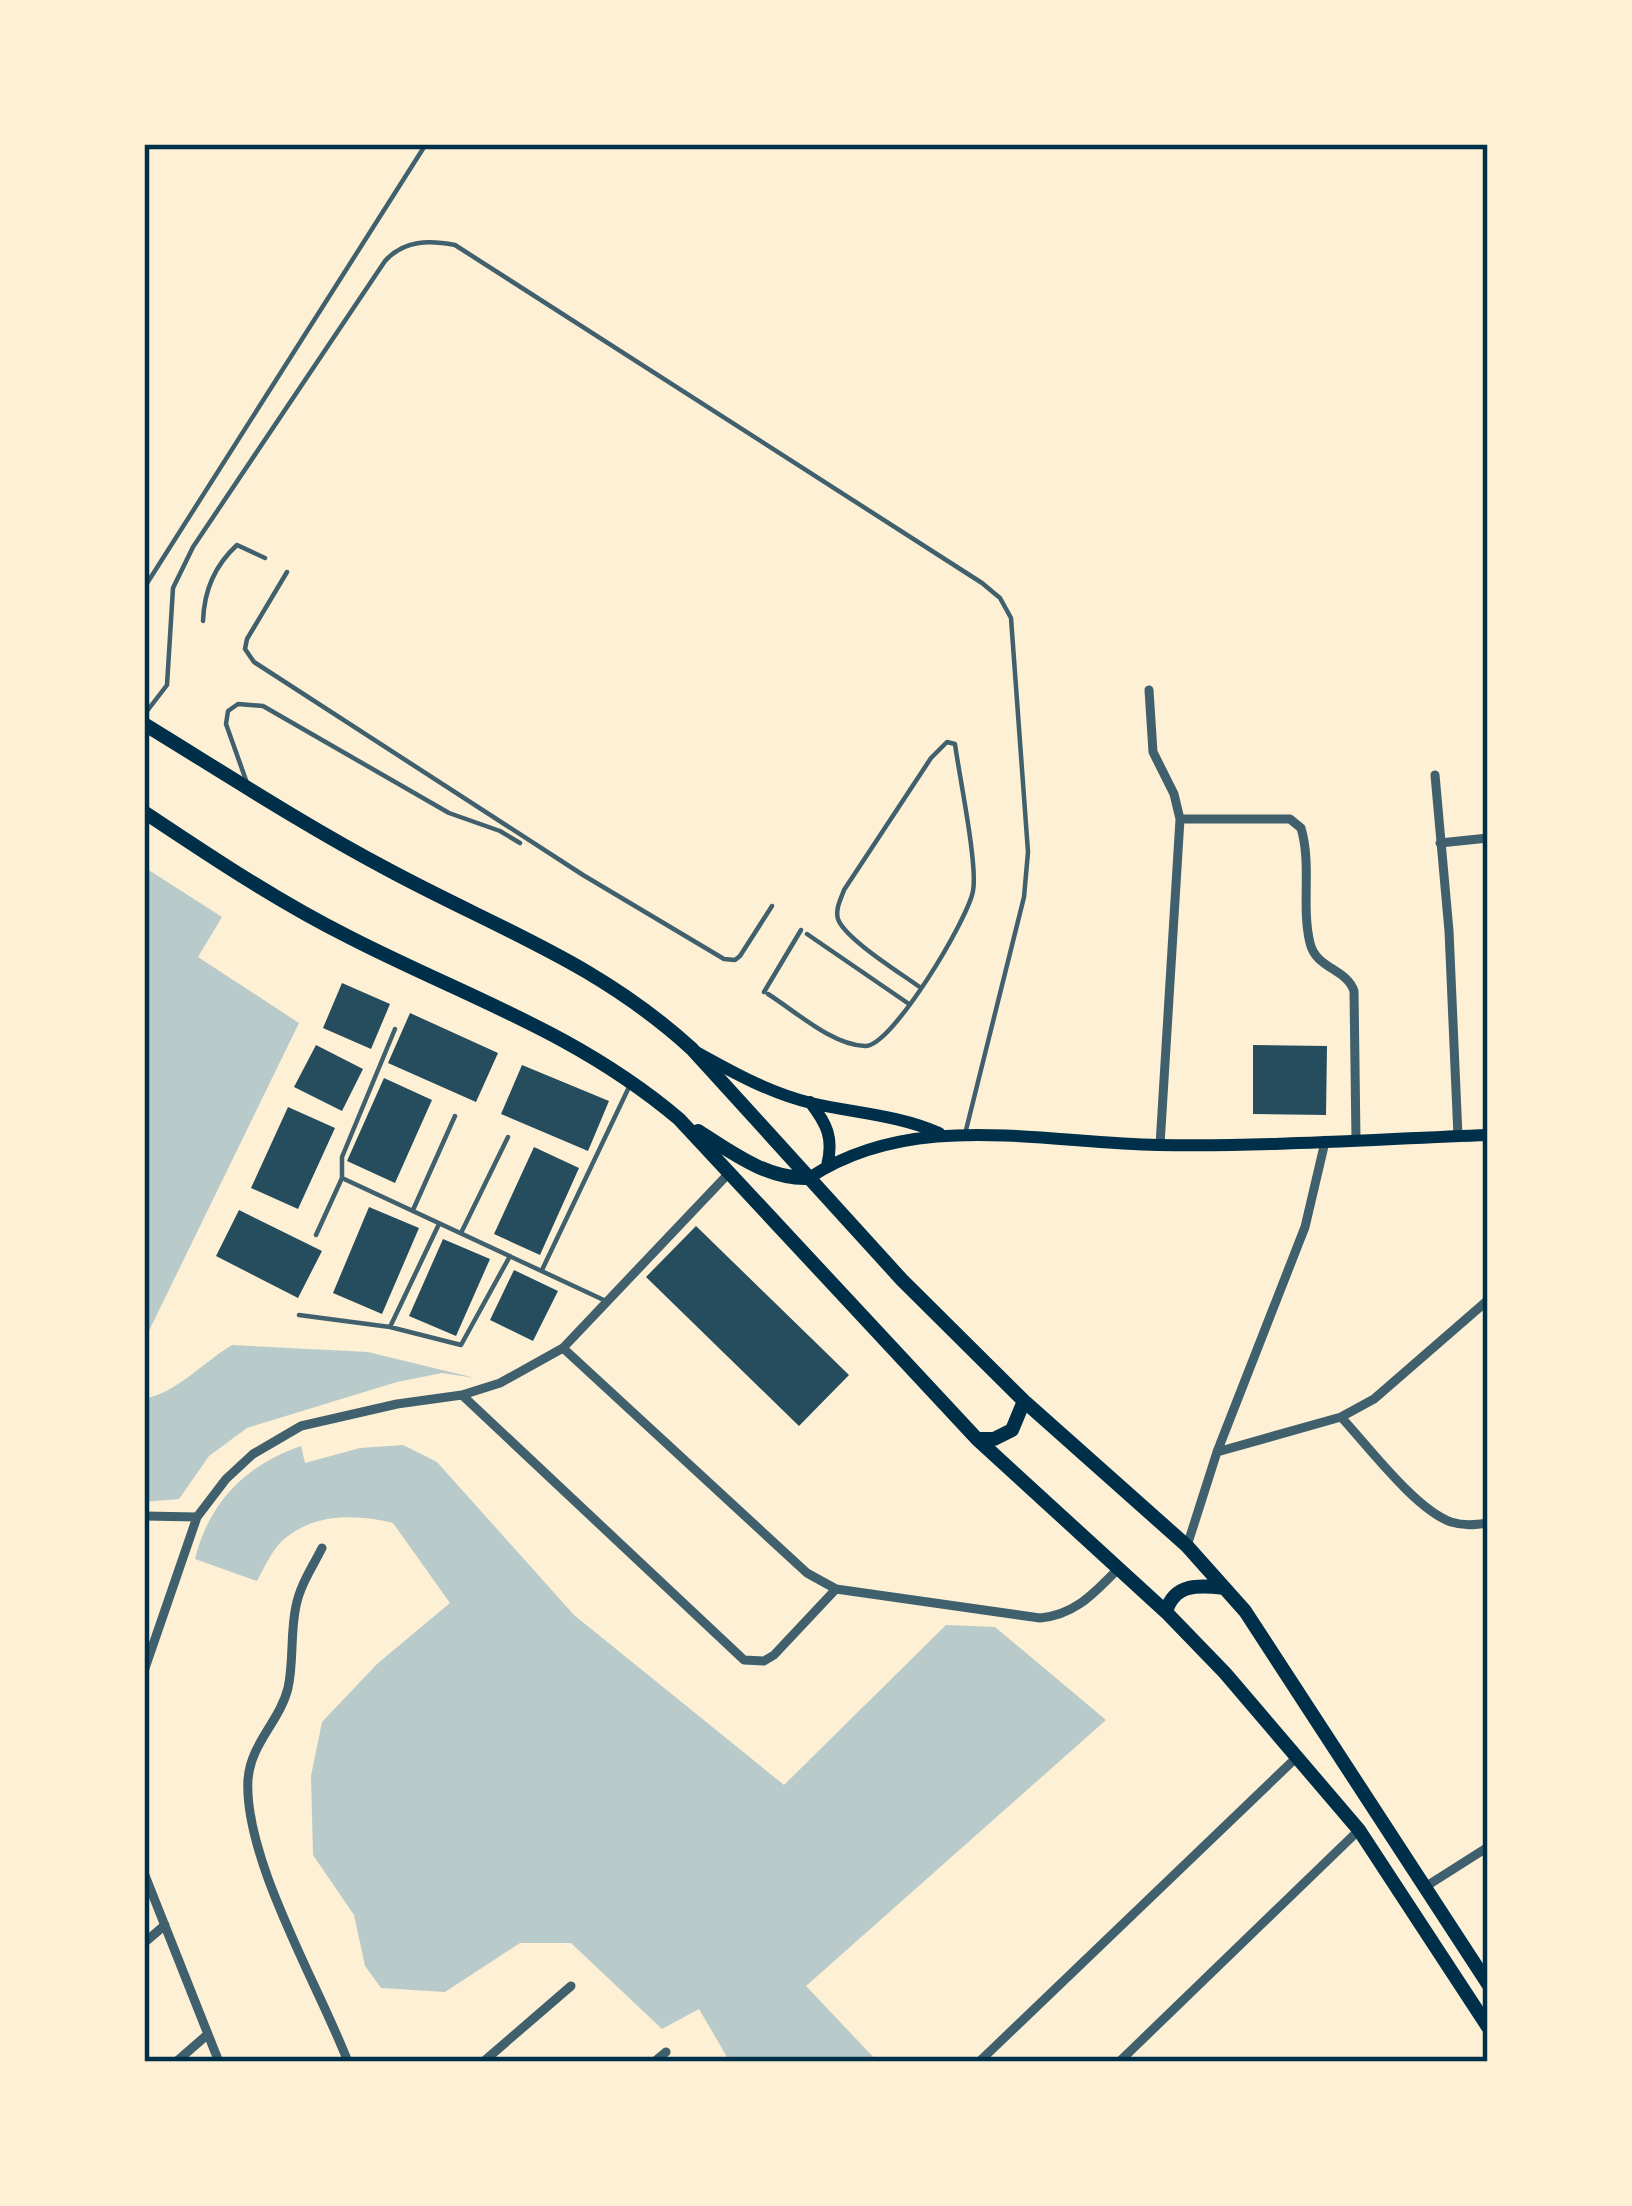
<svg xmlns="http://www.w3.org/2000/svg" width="1632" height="2206" font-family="'Public Sans',sans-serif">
  <rect width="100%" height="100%" fill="#fdf0d5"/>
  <path fill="#b9caca" d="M144 867 222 917 198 957 299 1023 144 1341Z
    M232 1345 368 1352 475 1378 442 1373 397 1382 247 1428 209 1456 179 1499 144 1502V1398C171 1397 205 1361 232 1345Z
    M403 1445 437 1462 574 1615 784 1785 946 1625 995 1627 1106 1720 806 1986 878 2062H730L699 2009 662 2029 571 1943H520L445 1992 381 1988 365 1966 354 1915 313 1855 311 1776 322 1722 377 1664 450 1603 393 1523C355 1514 314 1513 283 1540 272 1550 264 1568 257 1581L195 1559C209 1502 246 1465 301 1446L305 1463 360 1448Z"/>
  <path fill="#264d5e" d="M342 983 390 1004 371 1049 323 1028Z
    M410 1013 498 1053 476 1102 388 1063Z
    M316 1045 363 1069 342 1111 294 1087Z
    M1253 1045 1327 1046 1326 1115 1253 1114Z
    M522 1065 609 1101 588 1151 501 1114Z
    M384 1078 432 1100 395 1183 347 1161Z
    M288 1107 335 1128 298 1209 251 1188Z
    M534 1147 579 1168 540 1255 494 1234Z
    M369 1207 419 1228 382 1314 333 1293Z
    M239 1210 322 1251 298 1298 216 1256Z
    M696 1226 849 1375 799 1426 646 1277Z
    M443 1239 490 1259 456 1336 409 1316Z
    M514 1270 558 1291 533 1341 490 1320Z"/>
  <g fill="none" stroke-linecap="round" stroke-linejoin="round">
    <path stroke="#3f606c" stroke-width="4.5" d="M287 572 247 639 245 649 254 662 583 875 724 959 735 960 740 956 772 906
      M144 588 426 144
      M203 621C204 591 215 565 237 545L265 558
      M144 715 167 685 173 588 193 547 385 261C404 240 429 240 455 245L982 583 1000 598 1011 618 1028 852 1024 897 966 1130
      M247 783 226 724 228 711 238 704 263 706 449 813 500 831 520 843
      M807 934 909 1004
      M764 992 801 930
      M768 994C795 1011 832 1045 865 1046 892 1047 968 919 973 891 978 865 959 775 955 744L947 742 931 758 844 890C841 899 835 909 838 919 845 939 902 974 921 988
      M342 1178 608 1302
      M413 1210 455 1116
      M461 1233 508 1137
      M316 1235 342 1178V1157L395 1029
      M542 1270 630 1085
      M299 1315 390 1327 461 1345 510 1256
      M390 1327 439 1224"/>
    <path stroke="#3f606c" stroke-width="9" d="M1149 690 1153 752 1174 794 1180 819 1160 1145
      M1435 775 1449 931 1458 1136
      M1180 819H1290L1301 828C1312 865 1301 906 1310 943 1316 969 1346 968 1354 991L1356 1140
      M1440 843 1488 838
      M563 1348 807 1573 836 1589 1040 1618C1075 1615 1094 1593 1117 1570
      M462 1395 744 1660 764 1661 774 1655 836 1589
      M1341 1417C1368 1446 1415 1509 1451 1522 1464 1526 1475 1525 1488 1523
      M1217 1452 1341 1417 1374 1399 1488 1300
      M144 1516 197 1517
      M1187 1546 1217 1452 1305 1227 1325 1142
      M322 1548C313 1566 300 1585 296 1606 290 1633 294 1661 288 1688 280 1721 251 1743 248 1779 243 1858 319 1986 348 2062
      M144 1671 197 1517 226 1479 253 1454 301 1426 397 1404 462 1395 500 1383 563 1348 730 1172
      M144 1873 219 2062
      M1425 1887 1488 1847
      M144 1943 165 1925
      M981 2060 1298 1756
      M176 2062 208 2034
      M483 2062 571 1986
      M654 2062 666 2052
      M1119 2062 1359 1830"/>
    <path stroke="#003049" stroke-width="12" d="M698 1053C734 1073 770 1093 811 1103 854 1113 898 1115 939 1133
      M810 1102C827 1124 834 1138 827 1166
      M809 1178C913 1109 1041 1143 1158 1145 1267 1147 1378 1139 1488 1135"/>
    <path stroke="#003049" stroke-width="14" d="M144 724C224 773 304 825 387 869 498 929 597 962 692 1049L902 1280 1024 1401 1187 1546 1245 1611 1488 1984
      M144 812C210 856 277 901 349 937 466 997 576 1032 679 1119L977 1439 1166 1612 1225 1673 1359 1830 1488 2027
      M698 1131C731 1152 768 1180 809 1178
      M977 1439H994L1012 1430 1024 1401
      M1166 1612C1174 1583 1199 1585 1224 1588"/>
  </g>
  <rect width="1632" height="2206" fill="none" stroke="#fdf0d5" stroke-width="294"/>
  <rect x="147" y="147" width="1338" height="1912" fill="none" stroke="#003049" stroke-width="4.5"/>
</svg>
